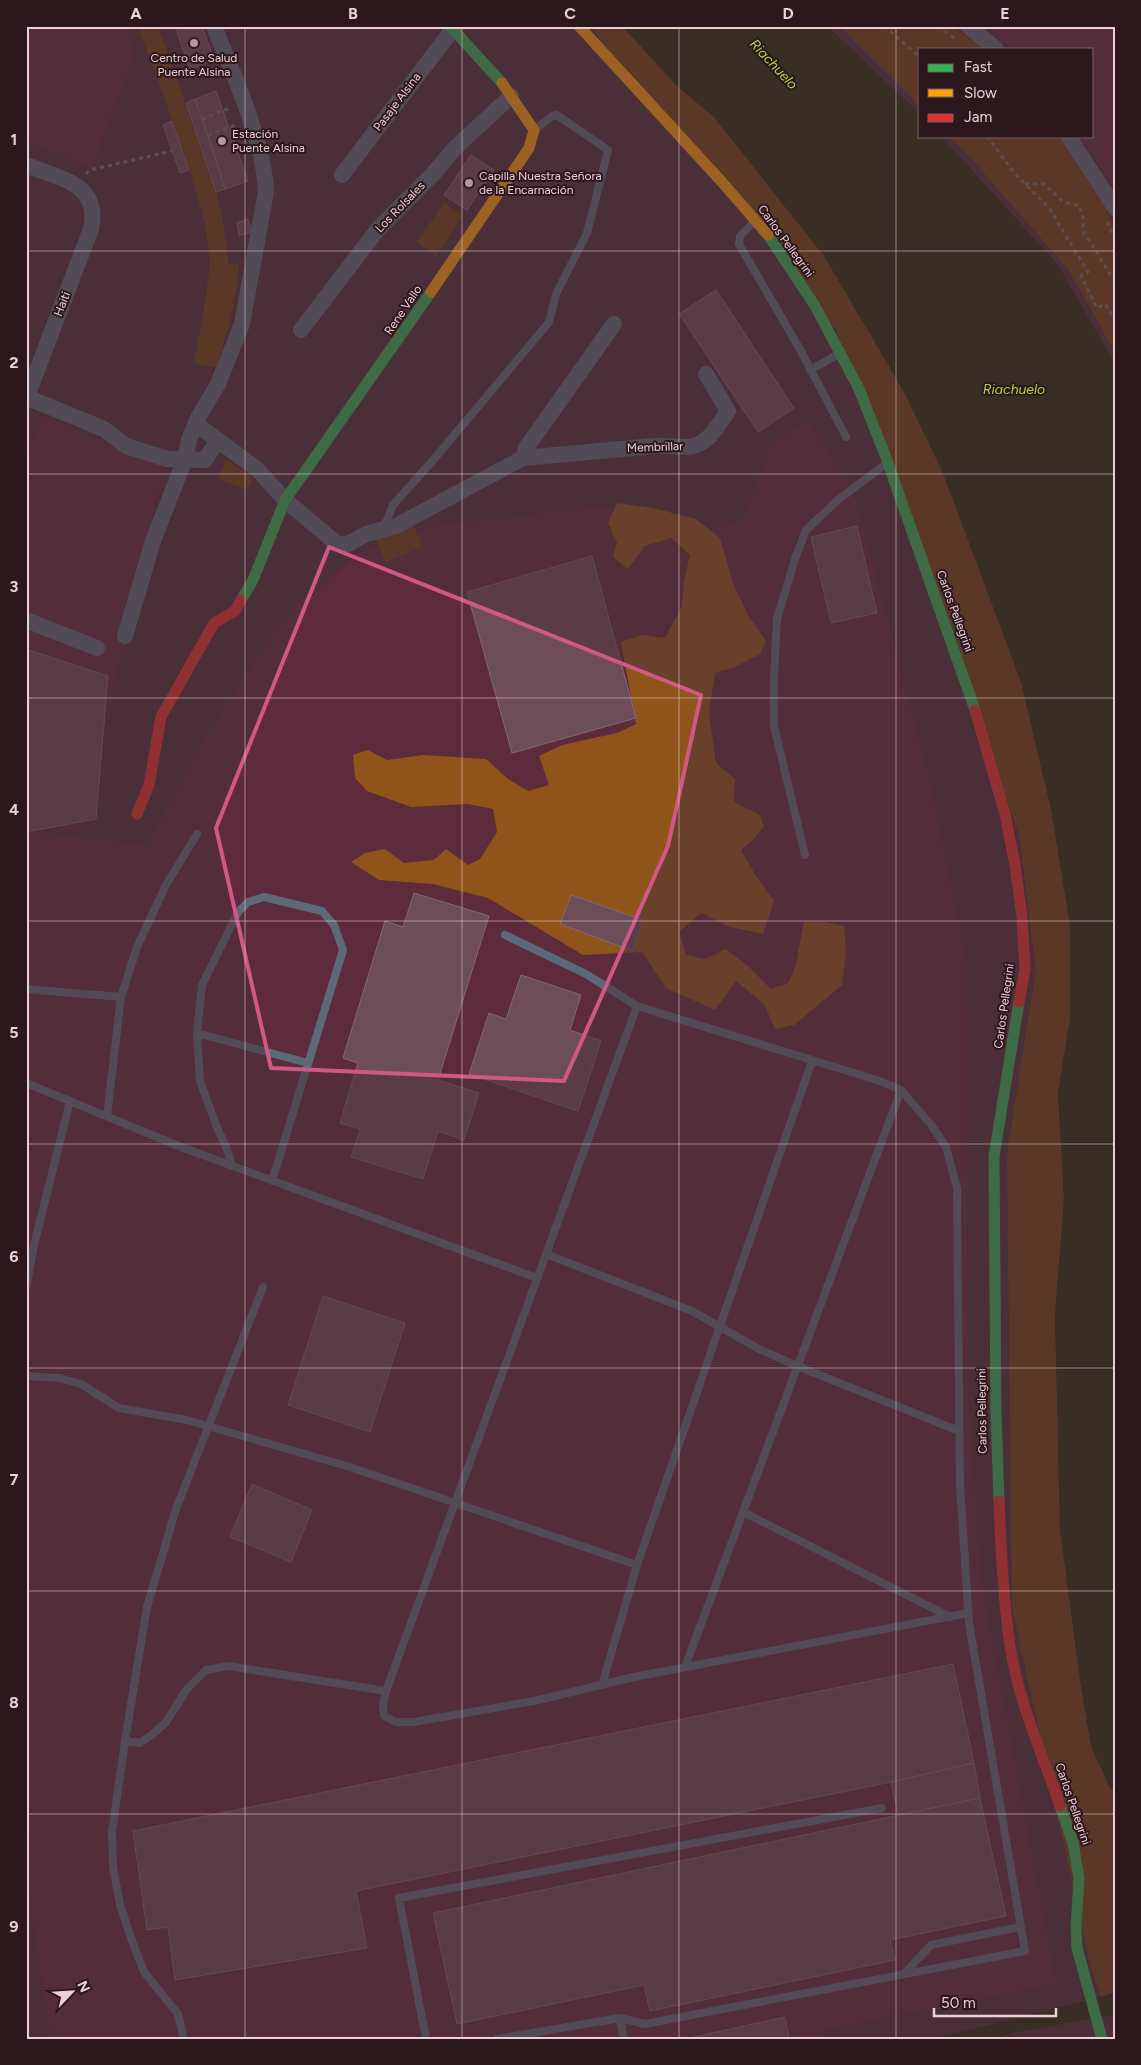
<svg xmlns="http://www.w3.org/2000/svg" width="1141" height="2065" font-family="Figtree,sans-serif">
  <rect width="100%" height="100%" fill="#4a3038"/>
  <path fill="#5d2b3b" d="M26 26H124L135 54 91 168 26 140Z
    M990 26H1115V190L1092 154 1078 136H1092V49H1010Z
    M43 415 164 467 80 831 26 827V460Z
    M807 421 847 480 856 500 931 786 966 961 968 1390 981 1582 1056 1983 823 2030 821 2039H51L33 1922 26 1771V833L33 832 148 845 198 748 276 629 357 554 435 526 599 507 671 516 698 536 743 519 772 443Z"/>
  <path fill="#704013" d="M138 26H158L216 192 222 216 229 265 239 264C237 300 227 333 216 368L194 363 206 296 210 264 206 226 186 158Z
    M590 26H622L678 87 714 117 824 256 903 390 943 473 1021 682 1051 809 1070 925V1018L1058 1093 1064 1200 1055 1314 1060 1530 1081 1687 1091 1746 1110 1787 1115 1791V1993L1101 1997 1090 1964 1012 1607 1007 1153 1036 969 1019 834 835 328Z
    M840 26H952L985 49H920V106Z
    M949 136H1058L1105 208 1115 228V352L1068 269 969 156Z
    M444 203 463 215 436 256 417 242Z
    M226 459 253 478 248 489 218 479Z
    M414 525 422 547 385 562 376 539Z"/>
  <path fill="#8f5419" d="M617 503 653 508 696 519 720 538 733 583 749 617 766 641 760 654 735 667 715 673 709 713 716 763 735 779 734 802 759 814 764 826 755 838 741 850 756 876 774 901 763 934 730 927 701 913 679 932 686 955 705 959 726 949 748 966 771 989 788 983 796 965 804 921 824 922 844 926 846 953 842 985 794 1025 775 1029 764 1004 736 981 715 1010 666 988 642 952 583 955 488 898 433 884 379 880 351 862 365 853 385 849 404 863 434 860 446 849 468 865 480 859 497 832 493 809 468 804 411 807 367 791 355 778 353 755 368 750 387 760 423 755 486 759 508 779 528 791 549 785 539 756 562 745 617 733 636 724 621 642 642 635 665 638 682 606 684 581 690 555 671 538 645 546 628 569 613 557 617 543 608 523Z"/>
  <path fill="#262b0a" d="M622 26H827L920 114V136H941L1058 265 1115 364V1791L1110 1788 1091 1746 1081 1687 1060 1530 1055 1314 1064 1200 1058 1093 1070 1018V925L1051 809 1021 682 943 473 903 390 824 256 714 117 678 87Z
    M1115 1993V2015L1017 2032 994 2039H933Z"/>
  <path fill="#6d4d58" stroke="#816a71" d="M175 26H202L214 60 190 69Z
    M216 91 248 181 225 189 195 99Z
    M195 99 212 147 225 189 216 192 186 103Z
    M172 121 189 170 180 173 163 125Z
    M471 155 494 170 467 210 444 195Z
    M248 219 252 232 239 236 237 223Z
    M716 290 794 408 758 432 679 314Z
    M857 526 877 613 831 623 811 537Z
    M592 556 636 718 512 753 467 592Z
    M26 649 108 676 96 819 26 832Z
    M414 893 489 916 438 1080 479 1093 464 1140 438 1131 423 1179 351 1157 360 1129 340 1123 358 1063 343 1058 385 921 403 927Z
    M571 895 643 920 633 951 560 924Z
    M521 975 581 995 570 1030 601 1041 578 1111 469 1074 489 1013 506 1019Z
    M323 1296 405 1323 370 1432 288 1405Z
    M252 1484 312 1510 291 1562 230 1537Z
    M953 1664 974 1763 891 1782 356 1891 367 1948 175 1980 168 1927 147 1930 133 1831Z
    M974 1763 980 1798 898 1815 891 1782Z
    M980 1798 1006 1916 890 1940 895 1960 650 2011 644 1985 457 2024 433 1913Z
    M785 2017 789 2039H685Z"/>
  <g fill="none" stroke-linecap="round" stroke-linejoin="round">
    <path stroke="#6e717a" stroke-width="3" stroke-dasharray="4 4" stroke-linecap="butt" d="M884 26 920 57
      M938 26 958 41
      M202 119 230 108
      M208 135 236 125
      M987 136 1015 174 1049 208 1088 272 1081 276 1097 308 1105 304 1115 321
      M86 174 90 170 172 151
      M1025 184H1044C1057 194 1060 205 1079 205 1080 209 1082 213 1083 217 1084 227 1080 232 1089 240L1115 282
      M1107 222 1115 239"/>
    <path stroke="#5c6a78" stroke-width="8" d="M754 222 740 236 739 244 802 353 846 437
      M810 370 839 354
      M383 530 393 505 435 458 545 327 549 322 556 294 587 233 608 150 557 115 552 116 536 129
      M805 855 774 726V678L777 619 795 559 806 530 839 499 886 464
      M26 989 121 997
      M637 1006 386 1691 383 1705 384 1716 396 1722H414L534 1701 634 1677 968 1613
      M197 1033 308 1063
      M26 1083 181 1147 537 1278
      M107 1116 121 997 137 947 166 885 197 834
      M232 1166 227 1149 216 1125 200 1081 197 1033 202 985 238 912 248 902 264 897 322 911 334 925 343 950 272 1181
      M546 1254 692 1311 759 1349 797 1366 959 1431
      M26 1288 34 1245 70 1101
      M26 1376 59 1378 81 1384 119 1408 187 1420 350 1467 637 1565
      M743 1512 950 1617
      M685 1667 901 1090
      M602 1685 637 1565 812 1061
      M125 1741 140 1743 153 1734 166 1722 187 1689 206 1670 228 1666 386 1691
      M903 1975 931 1945 1020 1927
      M620 2018 624 2039
      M184 2039 178 2014 144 1972 132 1941 120 1905 113 1867 112 1832 125 1741 147 1607 176 1509 263 1287
      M426 2039 399 1898 882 1808
      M497 2039 620 2018 645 2024 1025 1951 969 1623 960 1485 957 1188 946 1147 932 1126 901 1090 880 1081 637 1006 586 974 505 935"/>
    <path stroke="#5c6a78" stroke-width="16" d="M968 26 996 49
      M1068 136 1115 208
      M26 165C60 179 101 183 91 229L26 399
      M342 175 453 29
      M301 330 378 229 432 175 456 147 511 96
      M26 397 104 429 126 446 167 459 205 460 218 440
      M196 424 257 469 285 500 335 542 342 545 348 544 366 534 396 526 523 458 654 446C664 445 674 447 685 447 707 447 717 427 728 411L706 374
      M523 458 526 448 614 324
      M26 620 97 648
      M125 636 153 541 185 459 189 440 198 418 218 384 242 324 266 192C264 141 233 74 214 26"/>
    <path stroke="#30b455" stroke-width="11" d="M450 26 502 83
      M768 235 815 306 859 389 885 455 975 710
      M241 600 253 580 285 500 431 292
      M999 1501 996 1413 994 1156 1019 1002
      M1060 1806 1073 1843 1079 1878 1076 1927 1077 1948 1102 2039"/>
    <path stroke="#ff9f0a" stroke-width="11" d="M579 26 721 181 768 235
      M431 292 529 148 534 130 502 83"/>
    <path stroke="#e5322d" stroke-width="11" d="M975 710 1005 814 1015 865 1022 917 1025 969 1019 1002
      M137 814 149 785 161 717 214 623 235 611 241 600
      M999 1501C1001 1549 1003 1598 1010 1645 1018 1701 1042 1753 1060 1806"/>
  </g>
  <path d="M0 0H1141V2065H0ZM329 547 701 695 668 846 564 1081 271 1068 216 828Z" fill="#4a3038" fill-opacity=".55" fill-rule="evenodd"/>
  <path fill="none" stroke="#d15886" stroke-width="4" stroke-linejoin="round" d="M329 547 701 695 668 846 564 1081 271 1068 216 828Z"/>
  <path fill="none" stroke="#edcfd7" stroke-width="1" stroke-opacity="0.55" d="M245 26V2039M462 26V2039M679 26V2039M896 26V2039M26 251H1115M26 474H1115M26 698H1115M26 921H1115M26 1144H1115M26 1368H1115M26 1591H1115M26 1814H1115"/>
  <g fill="#b4979f" stroke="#2c171d" stroke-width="2">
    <circle cx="194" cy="43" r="5"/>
    <circle cx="222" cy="141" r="5"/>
    <circle cx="469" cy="183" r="5"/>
  </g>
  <g text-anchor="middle" stroke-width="4" stroke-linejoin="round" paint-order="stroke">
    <g font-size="12" fill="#edcfd7" stroke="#2c171d" text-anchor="start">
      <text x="194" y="62" text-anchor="middle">Centro de Salud<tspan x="194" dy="14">Puente Alsina</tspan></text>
      <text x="232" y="138">Estación<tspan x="232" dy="14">Puente Alsina</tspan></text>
      <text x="479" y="180">Capilla Nuestra Señora<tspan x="479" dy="14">de la Encarnación</tspan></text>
    </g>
    <g font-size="12" fill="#edcfd7" stroke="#2c171d">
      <text transform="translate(397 102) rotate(-53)" y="4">Pasaje Alsina</text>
      <text transform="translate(400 207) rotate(-46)" y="4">Los Rolsales</text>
      <text transform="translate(786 241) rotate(54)" y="4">Carlos Pellegrini</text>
      <text transform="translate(62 304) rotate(-69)" y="4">Haiti</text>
      <text transform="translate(403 310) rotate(-56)" y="4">Rene Vallo</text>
      <text transform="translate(655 447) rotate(-2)" y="4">Membrillar</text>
      <text transform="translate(955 611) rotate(70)" y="4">Carlos Pellegrini</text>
      <text transform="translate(1004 1006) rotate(-82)" y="4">Carlos Pellegrini</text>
      <text transform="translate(982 1411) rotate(-91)" y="4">Carlos Pellegrini</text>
      <text transform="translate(1073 1804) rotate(71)" y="4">Carlos Pellegrini</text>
    </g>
    <g font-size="14" font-style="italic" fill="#b3d33e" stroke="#2c171d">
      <text transform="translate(774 64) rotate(47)" y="5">Riachuelo</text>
      <text x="1014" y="394">Riachuelo</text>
    </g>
  </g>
  <rect width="1141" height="2065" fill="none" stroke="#2c171d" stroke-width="55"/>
  <rect x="918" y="48" width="175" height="90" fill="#2c171d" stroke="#796167"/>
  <rect x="928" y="64" width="25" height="8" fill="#30b455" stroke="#796167"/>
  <text x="964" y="72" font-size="15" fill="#edcfd7">Fast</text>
  <rect x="928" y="89" width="25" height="8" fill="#ff9f0a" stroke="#796167"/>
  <text x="964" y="98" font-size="15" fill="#edcfd7">Slow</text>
  <rect x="928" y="114" width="25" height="8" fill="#e5322d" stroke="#796167"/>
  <text x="964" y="122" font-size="15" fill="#edcfd7">Jam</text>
  <g transform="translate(72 1992) rotate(65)" stroke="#2c171d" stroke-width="4" paint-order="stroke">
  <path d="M0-4L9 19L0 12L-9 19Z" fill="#edcfd7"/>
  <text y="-8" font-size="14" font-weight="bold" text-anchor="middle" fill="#edcfd7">N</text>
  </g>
  <path d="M934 2008v8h122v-8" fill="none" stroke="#edcfd7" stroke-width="2.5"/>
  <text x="941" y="2008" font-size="15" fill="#edcfd7" stroke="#2c171d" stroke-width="4" paint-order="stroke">50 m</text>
  <rect x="28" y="28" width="1086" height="2010" fill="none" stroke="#edcfd7" stroke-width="2"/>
  <g font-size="16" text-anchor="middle" font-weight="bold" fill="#edcfd7">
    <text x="136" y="19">A</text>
    <text x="353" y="19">B</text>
    <text x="570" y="19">C</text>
    <text x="788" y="19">D</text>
    <text x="1005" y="19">E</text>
    <text x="14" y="145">1</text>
    <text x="14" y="368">2</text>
    <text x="14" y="592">3</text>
    <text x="14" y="815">4</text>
    <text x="14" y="1038">5</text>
    <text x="14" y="1262">6</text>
    <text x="14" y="1485">7</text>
    <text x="14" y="1708">8</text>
    <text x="14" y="1932">9</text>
  </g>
</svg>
